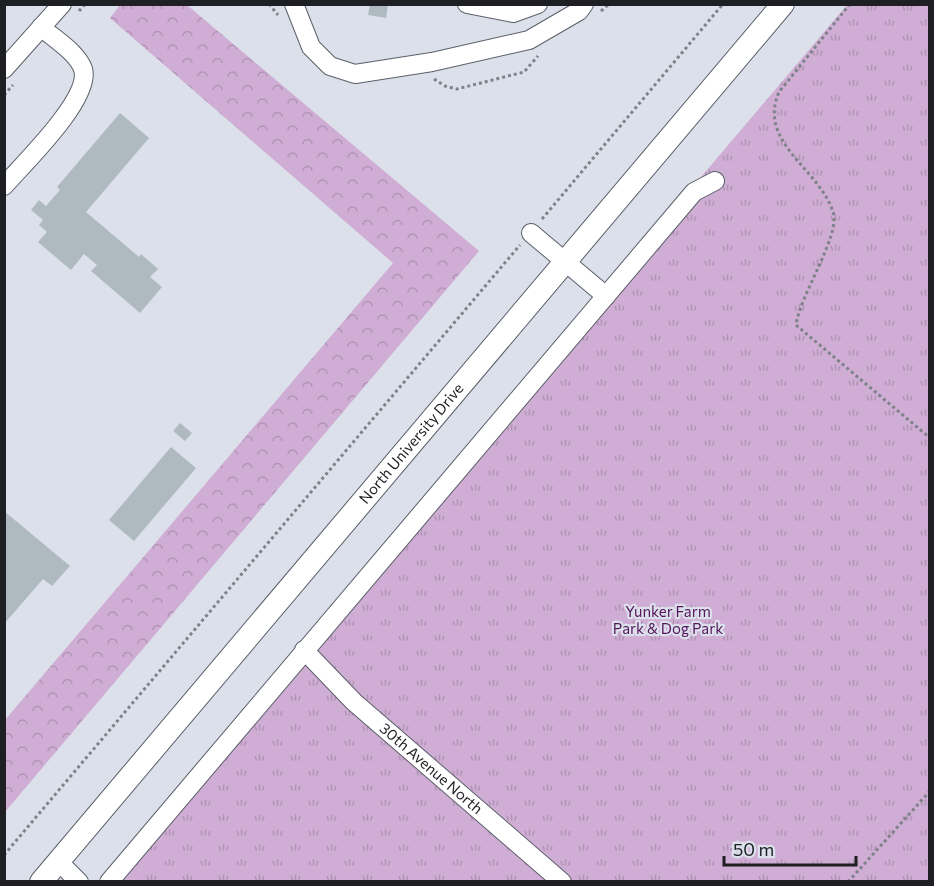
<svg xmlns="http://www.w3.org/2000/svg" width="934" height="886" font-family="Commissioner,sans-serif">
  <defs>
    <pattern id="forest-crowns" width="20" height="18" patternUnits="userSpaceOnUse" patternTransform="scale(1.5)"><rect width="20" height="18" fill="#d0add4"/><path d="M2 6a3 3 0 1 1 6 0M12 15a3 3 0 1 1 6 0" fill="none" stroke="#b294b6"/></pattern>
    <pattern id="park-tufts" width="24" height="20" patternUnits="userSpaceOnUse" patternTransform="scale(1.5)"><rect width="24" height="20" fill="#d0add4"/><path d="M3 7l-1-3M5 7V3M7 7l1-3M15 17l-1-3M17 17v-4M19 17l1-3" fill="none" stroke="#b294b6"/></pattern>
  </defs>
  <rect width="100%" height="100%" fill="#dbe0eb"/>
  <path fill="url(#forest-crowns)" d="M120 5H187L479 251 5 812V720L393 263 110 18Z"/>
  <path fill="url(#park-tufts)" d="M847 5H929V881L103 882Z"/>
  <path fill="#aebac0" d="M370 4H388L386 18 368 15Z
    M120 113 149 138 86 212 139 257 141 254 158 269 150 277 162 287 140 313 91 271 97 265 84 254 71 270 38 242 47 232 39 225 43 220 31 210 39 200 46 206 60 190 57 187Z
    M180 423 192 433 185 441 173 431Z
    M171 447 196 468 134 541 109 520Z
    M4 511 70 566 52 586 43 579 4 624Z"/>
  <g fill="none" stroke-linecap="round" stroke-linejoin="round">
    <defs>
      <g id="minor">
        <path d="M294 4 311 47 330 66 355 74 432 62 529 40 579 11 584 4"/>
        <path d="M467 4 513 13 538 4"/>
        <path d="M4 69 62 4"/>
        <path d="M4 186C23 164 92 98 83 69 77 52 54 39 41 27"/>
        <path d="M531 233 606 296"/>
        <path id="s1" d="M304 650 354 702 562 882"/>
        <path d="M58 861 79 882"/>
        <path d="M109 882 694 192 715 181"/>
      </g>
      <g id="major">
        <path id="s2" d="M41 882 783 4"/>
      </g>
    </defs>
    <use href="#minor" stroke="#5a5f68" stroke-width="20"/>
    <use href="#major" stroke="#5a5f68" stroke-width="24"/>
    <path stroke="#7e8289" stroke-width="3" stroke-dasharray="3 3" stroke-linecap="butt" d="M269 4 278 15
      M850 4 779 92C757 143 819 168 833 212 841 235 800 295 796 325L930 438
      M79 11 85 4
      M601 11 609 4
      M434 79 445 86 457 89 524 72 538 56
      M4 95 13 85
      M542 219 723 4
      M4 855 520 245
      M848 882 930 791"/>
    <use href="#minor" stroke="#fff" stroke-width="18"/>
    <use href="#major" stroke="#fff" stroke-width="22"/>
  </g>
  <g text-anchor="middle" stroke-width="4.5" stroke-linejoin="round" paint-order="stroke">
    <g font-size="15" fill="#1d1f23" stroke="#dbe0eb">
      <text dy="5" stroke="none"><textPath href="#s2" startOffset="574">North University Drive</textPath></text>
      <text dy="5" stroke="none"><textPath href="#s1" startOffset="174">30th Avenue North</textPath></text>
    </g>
    <g font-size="15" fill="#54145c" stroke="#dbe0eb">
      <text x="668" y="617">Yunker Farm<tspan x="668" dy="17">Park &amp; Dog Park</tspan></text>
    </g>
  </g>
  <rect width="934" height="886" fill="none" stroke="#1d1f23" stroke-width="12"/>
  <path d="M724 856v9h132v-9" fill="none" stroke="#1d1f23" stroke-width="3"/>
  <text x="733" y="856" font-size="18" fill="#1d1f23" stroke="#dbe0eb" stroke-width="4.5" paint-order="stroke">50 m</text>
</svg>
